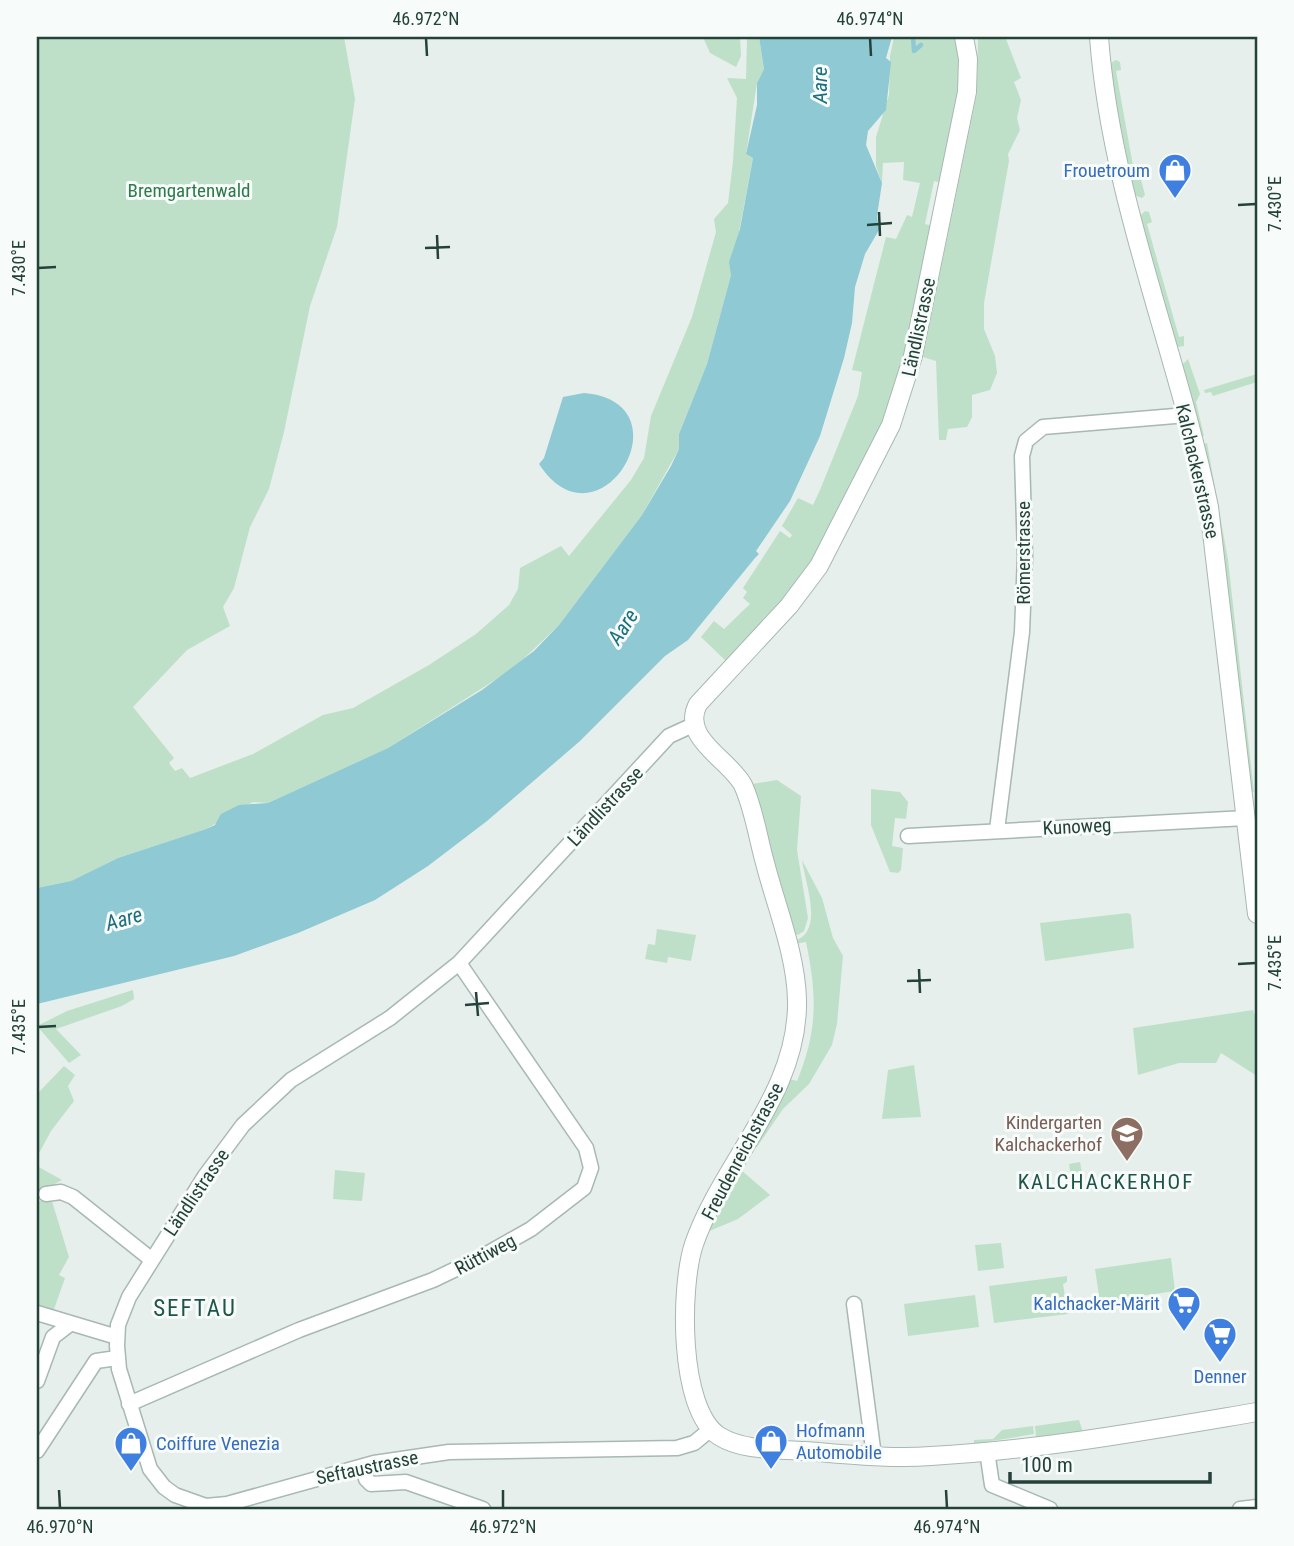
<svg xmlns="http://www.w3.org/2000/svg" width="1294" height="1546" font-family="'Roboto Condensed',sans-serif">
  <rect width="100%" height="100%" fill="#e6efeb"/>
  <path fill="#bfe0c8" d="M37 37H344L355 99 337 227 310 306 284 432 269 489 250 527 234 588 223 607 230 626 187 650 133 707 174 758 169 763 175 771 182 768 190 778 253 754 323 715 353 708 429 665 476 634 509 605 518 589 520 568 561 546 569 556 631 480 644 458 651 416 692 317 716 232 714 219 728 203 733 161 737 98 727 78 746 79 747 37H759L764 69 757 83 746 154 753 158 731 275 707 364 679 434V449L642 515 559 625 514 668 388 748 268 803 253 802 206 829 118 858 71 881 37 888Z
    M703 37H740L741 56 736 67 710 53Z
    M894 37H958L963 70 942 183 934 181 925 224 933 226 910 339 891 406 802 579 727 662 701 637 714 621 724 629 750 604 743 598 747 592 743 588 780 531 790 538 792 535 782 526 798 498 813 505 820 490 858 396 862 372 852 370 886 237 896 239 907 215 912 217 920 183 903 180 904 162 883 163 882 183 876 166V137L889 95 890 56Z
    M978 37 1006 39 1021 78 1014 82 1021 100 1017 118 1020 130 1008 154 1009 161 984 303V329L995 356 997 373 990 390 972 395V417L967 427 948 429 946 440H939L936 361 923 357 977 93Z
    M1116 60 1120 62 1121 70 1116 71 1135 177 1140 176 1145 195 1142 198 1134 195 1121 147 1109 64Z
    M1145 211 1149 212 1152 222 1147 224 1179 337 1184 336V346L1178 347 1173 341 1139 217Z
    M1188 359 1200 394 1196 402 1204 436 1199 437 1181 366Z
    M1257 374V382L1213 396 1211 392 1205 393 1204 390Z
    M1207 443 1228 560 1254 792 1250 793 1201 445Z
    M777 780 801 796 797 850 808 918 804 931 798 935 791 933 752 784Z
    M871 789 900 792 908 802 906 819 895 818 892 846 903 848 901 870 898 873 890 872 871 825Z
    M802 860 822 898 833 938 843 956 837 1024 832 1045 809 1084 783 1109 757 1147 755 1145 789 1079 797 1081C818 1030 817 995 806 942L795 944 794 941C825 932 805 883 802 860Z
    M1128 913 1131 915 1134 948 1045 961 1040 923Z
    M657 929 696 935 691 961 668 957 667 963 645 959 648 944 655 945Z
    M133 990 134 999 122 1006 56 1029 81 1055 69 1063 37 1026 67 1011Z
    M1253 1010 1257 1021V1076L1221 1053 1216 1063H1179L1138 1075 1133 1028Z
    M914 1065 921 1117 882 1119 888 1070Z
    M64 1066 75 1075 68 1086 74 1101 51 1131 37 1157V1094Z
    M1080 1162 1085 1189 1073 1191 1069 1164Z
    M37 1166 62 1180 37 1194Z
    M335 1170 365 1173 362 1201 333 1199Z
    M741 1170 770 1195 738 1219 707 1232Z
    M51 1198 69 1257 59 1275 65 1278 53 1312 37 1307V1202Z
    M1001 1243 1004 1268 978 1271 975 1245Z
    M1171 1258 1175 1291 1100 1302 1095 1269Z
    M1067 1276V1282L1063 1284 1068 1314 994 1323 989 1286Z
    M975 1295 979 1327 908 1336 904 1304Z
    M1079 1420 1083 1432 1036 1438 1035 1426Z
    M1033 1426 1034 1434 974 1444V1440L993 1439 1002 1430Z"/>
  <path fill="#8ec9d4" d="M759 37H892L886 58 891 62 886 110 868 131 866 145 882 183 877 216 879 230 865 254 855 287 852 323 844 358 820 436 790 501 756 551 759 554 755 558 688 640 665 656 580 741 487 821 428 866 375 900 298 933 234 956 37 1004V888L71 881 118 858 206 829 215 825 221 814 239 805 268 803 388 748 482 690 534 651 559 625 642 515 671 466 679 449V434L707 364 731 275 729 262 740 229 753 158 746 154 757 105V83L764 69Z
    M584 393C691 402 599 556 539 464L544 458 563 397Z"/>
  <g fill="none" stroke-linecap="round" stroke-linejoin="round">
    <path stroke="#8ec9d4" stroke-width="4.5" d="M913 37 914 51 921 45"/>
    <defs>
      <path id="minor" d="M693 725 669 736 459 963 390 1018 291 1080 243 1125 205 1176 129 1297 118 1325 117 1346 119 1369 150 1469 164 1487 175 1495 206 1506 227 1504 374 1463 449 1452 677 1448 694 1443 711 1429
        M997 830 1022 632 1025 556 1022 456 1026 441 1043 427 1187 415
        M908 836 1246 818
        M46 1194 61 1192 73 1197 152 1260
        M854 1304 874 1456
        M37 1313 117 1337
        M37 1381 53 1337 70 1324
        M129 1404 299 1330 433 1280 485 1255 531 1229 584 1188 591 1168 586 1148 459 963
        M37 1451 96 1361 117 1358
        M987 1451 992 1485 1050 1509
        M364 1466 366 1479 371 1484 406 1482 483 1509
        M1240 1509 1257 1507"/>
      <path id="tertiary" d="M964 37 968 59 967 92 913 356 891 425 819 566 789 606 698 704C680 738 729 759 743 785 754 809 758 838 765 863 776 906 796 954 797 1000 799 1093 723 1161 694 1244 680 1286 678 1409 719 1436 743 1451 777 1449 804 1451 846 1454 889 1459 931 1456 1040 1450 1150 1430 1257 1412
        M1099 37C1111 198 1177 350 1209 507L1257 914"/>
    </defs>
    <use href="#minor" stroke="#a8b8b2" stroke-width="17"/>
    <use href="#tertiary" stroke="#a8b8b2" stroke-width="20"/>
    <use href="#minor" stroke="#fff" stroke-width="14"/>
    <use href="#tertiary" stroke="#fff" stroke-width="18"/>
  </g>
  <path fill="none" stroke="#24423a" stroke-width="2.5" d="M426 38 427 56M870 38 871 56M1238 205 1256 204M879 212 880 236M867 225 892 223M437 235 438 259M425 248 450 247M38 268 56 267M1238 964 1256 963M919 969 920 993M907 981 931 980M476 992 478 1016M465 1005 489 1003M38 1027 56 1026M59 1490 60 1508M503 1490V1508M946 1490 947 1508"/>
  <defs>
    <symbol id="shop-pin" viewBox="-11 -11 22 30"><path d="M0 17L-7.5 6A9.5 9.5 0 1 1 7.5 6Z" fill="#3f7fe0" stroke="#f7fbf9"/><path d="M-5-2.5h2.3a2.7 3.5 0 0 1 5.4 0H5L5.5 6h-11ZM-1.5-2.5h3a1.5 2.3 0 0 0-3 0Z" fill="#fff"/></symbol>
    <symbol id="school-pin" viewBox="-11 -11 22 30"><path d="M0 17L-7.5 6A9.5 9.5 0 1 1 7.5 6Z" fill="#8d6e63" stroke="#f7fbf9"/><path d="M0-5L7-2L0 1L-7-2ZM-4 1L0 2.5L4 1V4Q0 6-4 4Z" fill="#fff"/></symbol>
    <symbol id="supermarket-pin" viewBox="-11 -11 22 30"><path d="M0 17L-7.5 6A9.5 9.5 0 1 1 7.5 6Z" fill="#3f7fe0" stroke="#f7fbf9"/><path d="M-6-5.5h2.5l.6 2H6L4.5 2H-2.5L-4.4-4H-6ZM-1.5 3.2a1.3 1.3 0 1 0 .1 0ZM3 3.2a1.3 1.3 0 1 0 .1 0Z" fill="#fff"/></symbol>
  </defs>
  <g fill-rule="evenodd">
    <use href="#shop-pin" x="1156" y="151" width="38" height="52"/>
    <use href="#school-pin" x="1108" y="1114" width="38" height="52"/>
    <use href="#supermarket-pin" x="1165" y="1284" width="38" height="52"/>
    <use href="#supermarket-pin" x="1201" y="1315" width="38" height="52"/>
    <use href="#shop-pin" x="752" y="1422" width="38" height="52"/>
    <use href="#shop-pin" x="112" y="1424" width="38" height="52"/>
  </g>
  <g text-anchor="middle" stroke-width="6" stroke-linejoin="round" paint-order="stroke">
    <g font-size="19" fill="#366cbe" stroke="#f7fbf9" text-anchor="end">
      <text x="1150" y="177">Frouetroum</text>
      <text x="1160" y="1310">Kalchacker-Märit</text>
      <text x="1220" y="1383" text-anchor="middle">Denner</text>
      <text x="796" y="1437" text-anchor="start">Hofmann<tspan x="796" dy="22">Automobile</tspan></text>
      <text x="156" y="1450" text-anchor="start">Coiffure Venezia</text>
    </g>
    <g font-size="19" fill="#2d7a4b" stroke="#f7fbf9">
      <text x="189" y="197">Bremgartenwald</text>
    </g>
    <g font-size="19" fill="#24423a" stroke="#f7fbf9">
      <text transform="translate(918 327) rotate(-78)" y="7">Ländlistrasse</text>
      <text transform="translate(1198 471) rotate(77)" y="7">Kalchackerstrasse</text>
      <text transform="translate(1023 553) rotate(-90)" y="7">Römerstrasse</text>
      <text transform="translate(605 806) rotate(-47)" y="7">Ländlistrasse</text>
      <text transform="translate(1077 826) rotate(-3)" y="7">Kunoweg</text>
      <text transform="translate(742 1151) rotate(-62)" y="7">Freudenreichstrasse</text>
      <text transform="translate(196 1192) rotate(-56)" y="7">Ländlistrasse</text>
      <text transform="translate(485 1254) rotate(-28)" y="7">Rüttiweg</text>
      <text transform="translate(367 1467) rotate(-12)" y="7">Seftaustrasse</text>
    </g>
    <g font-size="19" fill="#785e54" stroke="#f7fbf9" text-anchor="end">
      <text x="1102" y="1129">Kindergarten<tspan x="1102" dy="22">Kalchackerhof</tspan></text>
    </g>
    <g font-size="21" font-style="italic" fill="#1c6f80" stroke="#f7fbf9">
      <text transform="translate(820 85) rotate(-90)" y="7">Aare</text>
      <text transform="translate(623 627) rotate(-57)" y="7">Aare</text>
      <text transform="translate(124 919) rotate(-16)" y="7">Aare</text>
    </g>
    <g font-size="21" letter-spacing="2" fill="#1f5548" stroke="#f7fbf9">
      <text x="1106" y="1189">KALCHACKERHOF</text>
    </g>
    <g font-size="23" letter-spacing="2" fill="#1f5548" stroke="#f7fbf9">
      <text x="195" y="1316">SEFTAU</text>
    </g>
  </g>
  <rect width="1294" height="1546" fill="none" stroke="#f7fbf9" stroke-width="77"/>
  <path d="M1010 1472v10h200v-10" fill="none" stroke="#24423a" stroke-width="3.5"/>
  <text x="1021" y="1472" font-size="21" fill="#24423a" stroke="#f7fbf9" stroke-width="5" paint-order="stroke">100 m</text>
  <rect x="38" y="38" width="1218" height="1470" fill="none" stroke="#24423a" stroke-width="2.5"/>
  <g font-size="18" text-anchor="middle" fill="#24423a">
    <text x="426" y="25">46.972°N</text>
    <text x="870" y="25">46.974°N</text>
    <text transform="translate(1275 204) rotate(-90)" y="6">7.430°E</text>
    <text transform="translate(19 268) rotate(-90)" y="6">7.430°E</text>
    <text transform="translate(1275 963) rotate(-90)" y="6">7.435°E</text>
    <text transform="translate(19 1027) rotate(-90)" y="6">7.435°E</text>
    <text x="60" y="1533">46.970°N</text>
    <text x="503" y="1533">46.972°N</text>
    <text x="947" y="1533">46.974°N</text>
  </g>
</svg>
